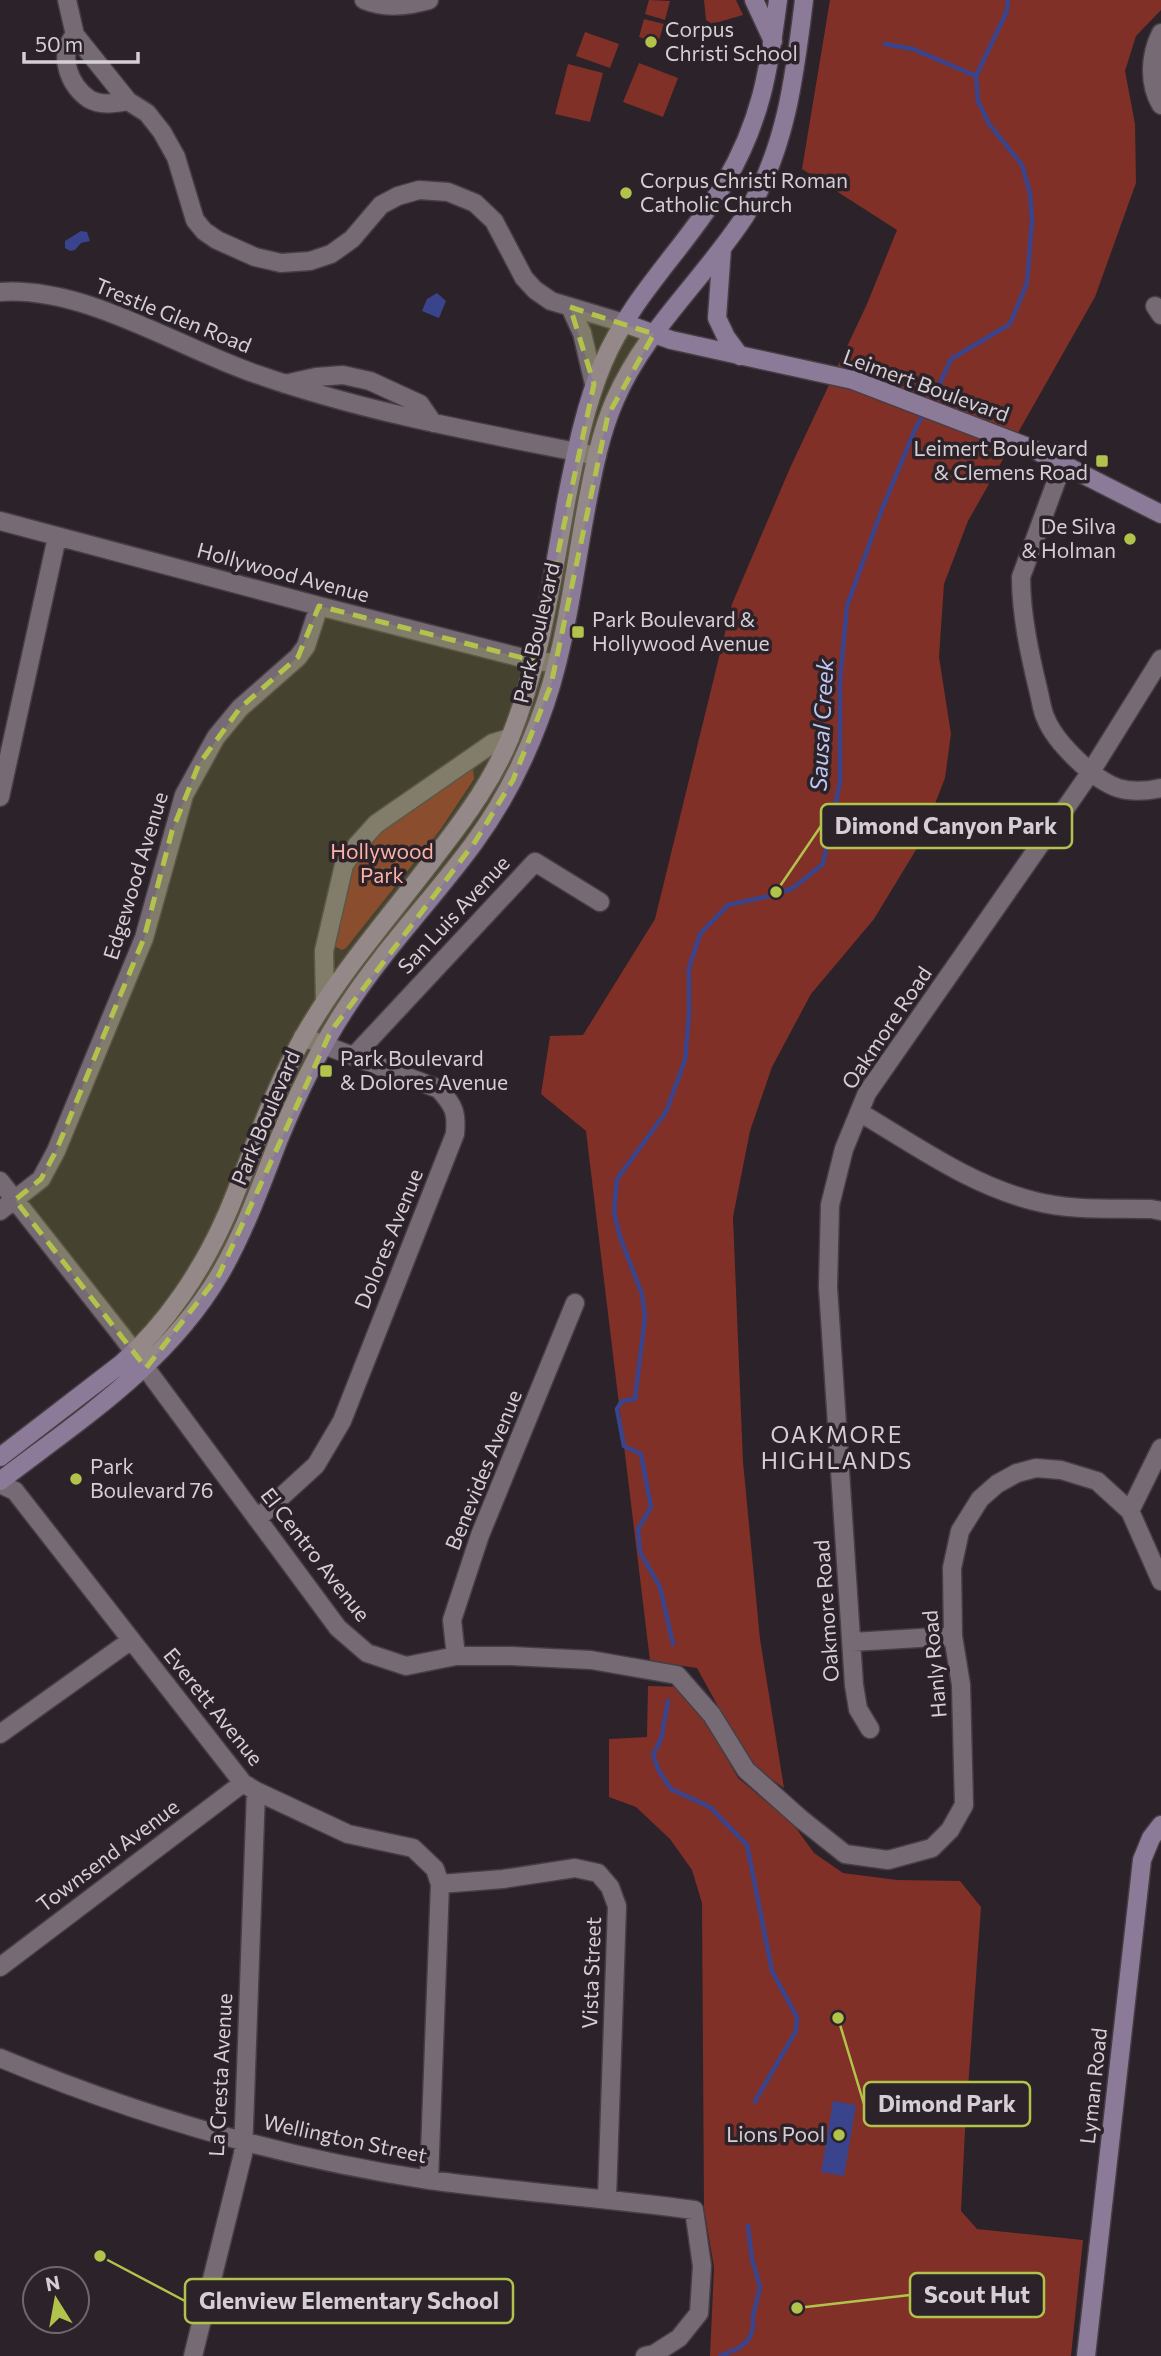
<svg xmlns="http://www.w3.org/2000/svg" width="1161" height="2356" font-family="Commissioner,sans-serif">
  <rect width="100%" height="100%" fill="#2b222a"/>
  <path fill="#803026" d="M649 0 670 1 665 20 645 14Z
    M704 0H736L743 15 712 24 706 20Z
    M830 0H1161V10L1136 36 1125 71 1135 124 1136 183 1095 297 968 521 944 584 939 657 951 734 945 778 919 845 874 919 811 994 772 1067 750 1131 733 1217 743 1462 760 1639 784 1788 749 1763 697 1668 650 1661 586 1131 541 1094 550 1036 583 1035 655 919 732 604 790 468 867 304 897 230 802 169Z
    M644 19 664 24 658 43 639 37Z
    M585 32 619 44 610 68 576 56Z
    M639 63 678 78 663 117 623 102Z
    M568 64 603 73 590 122 555 114Z
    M469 767 473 769 474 779 440 830 346 948 342 950 336 947 334 943C341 914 345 880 359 854 374 827 442 786 469 767Z
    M648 1686 687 1687 738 1778 793 1824 814 1853 843 1873 897 1880 960 1881 981 1907 965 2130 961 2211 977 2229 1083 2240 1071 2356H710L714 2267 704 2209 702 1903 692 1870 670 1839 636 1807 609 1797V1739L647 1737Z"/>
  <path fill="#3a448d" d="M81 231 87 232 90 241 81 243 75 250 70 251 65 248V241Z
    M437 293 446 301 439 318 422 311 427 299Z
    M833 2101 856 2105 844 2176 821 2172Z"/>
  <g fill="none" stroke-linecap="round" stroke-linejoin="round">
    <path stroke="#3a448d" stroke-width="4.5" d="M885 44 913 49 976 76
      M930 405 951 359 1010 324 1027 283 1032 221 1030 193 1022 165 989 124 978 101 976 76 1007 11 1008 0
      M673 1644 660 1587 640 1552 638 1529 651 1507 641 1454 624 1446 617 1409 622 1401 635 1399 645 1317 642 1294 620 1237 614 1212 617 1179 666 1112 685 1060 689 1015V968L700 934 728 905 770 896 793 888 823 864 840 782V680L847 606 882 509 916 427 925 412
      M668 1701 661 1739 653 1755 659 1771 671 1789 710 1807 747 1845 772 1971 797 2017 796 2031 755 2101
      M720 2356 739 2348 749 2339 753 2328V2316L760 2287 752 2259 748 2226"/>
    <defs>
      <path id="street" d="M67 0 75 35 128 101 147 113 162 132 176 157 195 220 204 231 217 240 255 257 281 263 310 261 331 254 352 239 381 205 398 196 419 190 448 192 475 203 494 221 524 278 535 290 551 301 624 323
        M364 0C386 9 407 6 429 0
        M1161 33C1150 55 1148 83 1161 105
        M75 35C57 54 69 85 89 99 101 106 115 103 128 101
        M0 292C85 286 177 347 256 374 367 413 482 433 597 456
        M1155 306 1161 315
        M570 307 582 333 594 384
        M285 384 316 377 343 375 370 381 420 404 433 423
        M1063 463 1021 577C1021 615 1030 656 1039 693 1041 701 1042 711 1046 719 1056 743 1094 780 1118 788 1131 792 1148 791 1161 788
        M0 521 319 606 535 661 556 663
        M0 797 57 537
        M325 1001 324 951 344 865 357 845 376 824 493 743 510 738
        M355 1055 535 862 600 902
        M859 1112C915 1145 970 1185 1034 1201 1072 1211 1113 1208 1151 1209L1161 1211
        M0 1181 122 1336 338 1628 367 1653 406 1666 456 1656H511L591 1660 677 1675 712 1715 746 1770 801 1819 845 1854 888 1860 932 1848 950 1830 964 1805 961 1685 953 1636 952 1568 960 1531 980 1499 997 1484 1017 1473 1036 1468 1061 1470 1097 1481 1130 1511
        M0 1211 41 1179 56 1151 144 938 184 795 216 737 240 708 298 657 306 646 319 606
        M1161 1448 1130 1511 1161 1581
        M0 1484 15 1491 243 1783 256 1791 348 1834 413 1848 435 1869 440 1884 429 2180
        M257 1519 316 1465 342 1421 455 1134C457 1112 454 1106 439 1089L303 1037
        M852 1642 953 1636
        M456 1656 452 1620 480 1535 575 1303
        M870 1729 858 1709 854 1685 828 1287 830 1205 844 1149 867 1093 1090 773 1161 659
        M0 1734 130 1641
        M440 1884 503 1879 575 1868 598 1873 610 1887 617 1906 607 2198
        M0 1967 243 1783
        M0 2058C137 2115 282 2158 429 2180 517 2192 606 2198 694 2210L702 2266 699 2313 679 2338 654 2354 645 2356
        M193 2356 243 2154 256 1791"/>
      <path id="secondary" d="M754 0 773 41
        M722 248 717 318 726 337 740 356
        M624 323 671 340 853 380 1033 449 1161 514
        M0 1457 121 1364C167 1324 203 1269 227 1214 252 1155 272 1092 304 1036 342 969 395 911 441 849 468 814 493 779 510 738 541 661 552 578 567 497 576 452 585 406 603 363 632 295 687 246 724 184 761 122 769 70 778 0
        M0 1481C81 1419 167 1364 220 1274 245 1231 261 1185 279 1139 298 1093 319 1049 346 1008 384 949 433 899 474 843 501 806 523 764 539 721 565 654 573 579 586 509 593 472 600 434 615 400 645 330 704 279 745 216 786 151 795 74 804 0
        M1086 2356 1142 1860 1151 1838 1161 1825"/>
    </defs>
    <use href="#street" stroke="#463e44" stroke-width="21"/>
    <use href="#secondary" stroke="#463e44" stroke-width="21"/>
    <use href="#street" stroke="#766b74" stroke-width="18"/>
    <use href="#secondary" stroke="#8c7b98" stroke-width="18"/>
  </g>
  <path fill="#b2c34c" fill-opacity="0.2" stroke="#b2c34c" stroke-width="5" stroke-dasharray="14 9" stroke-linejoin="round" d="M570 307 654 334 608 415 551 685 513 780 475 842 331 1031 219 1275 146 1368 15 1200 41 1179 56 1151 144 938 172 831 199 764 240 708 298 657 319 606 535 661 594 384Z"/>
  <g fill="#b2c34c" stroke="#2b222a" stroke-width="2.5">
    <circle cx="651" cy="42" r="7"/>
    <circle cx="626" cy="193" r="7"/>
    <rect x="1095" y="454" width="14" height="14" rx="3.5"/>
    <circle cx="1130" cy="539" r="7"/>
    <rect x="571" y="625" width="14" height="14" rx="3.5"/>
    <rect x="319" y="1064" width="14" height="14" rx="3.5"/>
    <circle cx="76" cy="1479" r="7"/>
    <circle cx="839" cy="2135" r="7"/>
  </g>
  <g text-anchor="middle" stroke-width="7" stroke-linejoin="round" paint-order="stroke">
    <g font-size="21" fill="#d5cfd4" stroke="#2b222a" text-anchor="start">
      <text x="665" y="37">Corpus<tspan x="665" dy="24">Christi School</tspan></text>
      <text x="640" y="188">Corpus Christi Roman<tspan x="640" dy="24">Catholic Church</tspan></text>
      <text x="1088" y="456" text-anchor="end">Leimert Boulevard<tspan x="1088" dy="24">&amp; Clemens Road</tspan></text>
      <text x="1116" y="534" text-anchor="end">De Silva<tspan x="1116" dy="24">&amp; Holman</tspan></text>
      <text x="592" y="627">Park Boulevard &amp;<tspan x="592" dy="24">Hollywood Avenue</tspan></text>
      <text x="340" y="1066">Park Boulevard<tspan x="340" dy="24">&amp; Dolores Avenue</tspan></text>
      <text x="90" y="1474">Park<tspan x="90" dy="24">Boulevard 76</tspan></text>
      <text x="825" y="2142" text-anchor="end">Lions Pool</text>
    </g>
    <g font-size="21" fill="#d5cfd4" stroke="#2b222a">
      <text transform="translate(173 316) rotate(22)" y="7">Trestle Glen Road</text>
      <text transform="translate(926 386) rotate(20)" y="7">Leimert Boulevard</text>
      <text transform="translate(283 573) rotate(15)" y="7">Hollywood Avenue</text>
      <text transform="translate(537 633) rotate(-77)" y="7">Park Boulevard</text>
      <text transform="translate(136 876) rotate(-73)" y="7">Edgewood Avenue</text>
      <text transform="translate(454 915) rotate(-47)" y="7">San Luis Avenue</text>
      <text transform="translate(887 1028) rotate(-56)" y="7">Oakmore Road</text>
      <text transform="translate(266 1118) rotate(-67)" y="7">Park Boulevard</text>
      <text transform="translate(389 1239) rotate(-68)" y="7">Dolores Avenue</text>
      <text transform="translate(484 1470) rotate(-68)" y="7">Benevides Avenue</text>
      <text transform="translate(315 1555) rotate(52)" y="7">El Centro Avenue</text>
      <text transform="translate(827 1611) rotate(-94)" y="7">Oakmore Road</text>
      <text transform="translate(935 1664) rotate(-95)" y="7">Hanly Road</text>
      <text transform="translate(213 1707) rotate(51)" y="7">Everett Avenue</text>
      <text transform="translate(108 1856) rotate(-37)" y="7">Townsend Avenue</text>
      <text transform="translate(592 1973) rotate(-88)" y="7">Vista Street</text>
      <text transform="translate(221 2075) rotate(-87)" y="7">La Cresta Avenue</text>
      <text transform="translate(1094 2086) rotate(-84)" y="7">Lyman Road</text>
      <text transform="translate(345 2139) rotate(12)" y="7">Wellington Street</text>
    </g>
    <g font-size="21" fill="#feb3a6" stroke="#2b222a">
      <text x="382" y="859">Hollywood<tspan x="382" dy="24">Park</tspan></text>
    </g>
    <g font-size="23" font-style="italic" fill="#bdc8f2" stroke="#2b222a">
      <text transform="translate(822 725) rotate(-87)" y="8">Sausal Creek</text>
    </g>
    <g font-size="23" letter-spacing="2" fill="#d5cfd4" stroke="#2b222a">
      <text x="837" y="1443">OAKMORE<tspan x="837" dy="26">HIGHLANDS</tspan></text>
    </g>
  </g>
  <path fill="none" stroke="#b2c34c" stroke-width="2.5" d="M776 892L821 826M838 2018L864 2104M797 2308L910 2295M100 2256L185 2301"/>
  <g fill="#b2c34c" stroke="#2b222a" stroke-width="2.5">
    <circle cx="776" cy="892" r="7"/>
    <circle cx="838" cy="2018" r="7"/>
    <circle cx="797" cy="2308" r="7"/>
    <circle cx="100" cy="2256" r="7"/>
  </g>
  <g fill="#2b222a" stroke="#b2c34c" stroke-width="2.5">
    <rect x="821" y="804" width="251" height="44" rx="7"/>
    <rect x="864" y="2082" width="166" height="44" rx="7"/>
    <rect x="910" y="2273" width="134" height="44" rx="7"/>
    <rect x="185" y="2279" width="328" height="44" rx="7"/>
  </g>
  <g font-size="23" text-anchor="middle" font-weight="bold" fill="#d5cfd4">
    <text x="946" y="834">Dimond Canyon Park</text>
    <text x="947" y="2112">Dimond Park</text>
    <text x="977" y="2303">Scout Hut</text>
    <text x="349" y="2309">Glenview Elementary School</text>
  </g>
  <g transform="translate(56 2300) rotate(349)"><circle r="33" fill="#2b222a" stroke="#6f676e" stroke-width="2"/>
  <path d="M0-5L12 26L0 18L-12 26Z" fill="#b2c34c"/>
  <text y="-10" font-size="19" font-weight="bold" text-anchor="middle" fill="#d5cfd4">N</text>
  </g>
  <path d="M24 52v10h114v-10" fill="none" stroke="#d5cfd4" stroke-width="3.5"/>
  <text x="35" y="52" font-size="21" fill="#d5cfd4" stroke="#2b222a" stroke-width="5" paint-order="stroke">50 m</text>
</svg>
